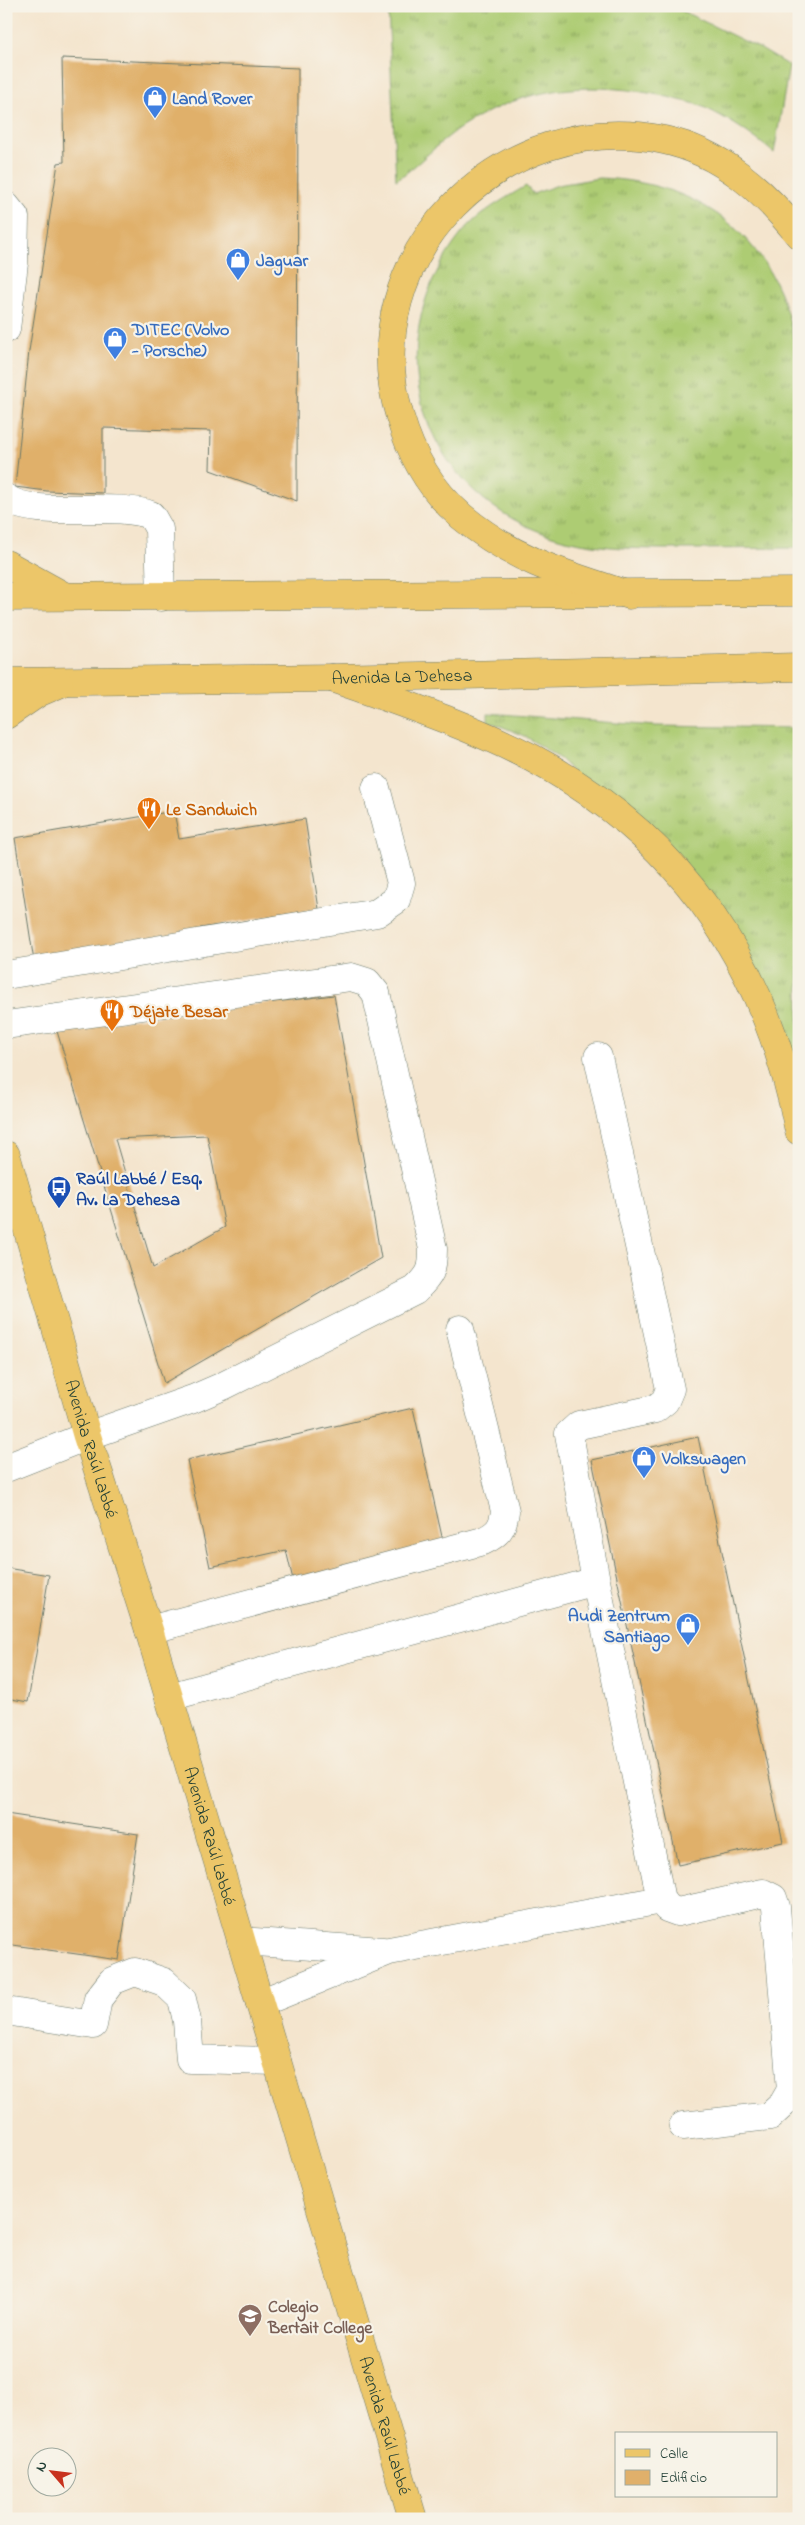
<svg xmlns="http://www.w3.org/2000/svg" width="805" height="2525" font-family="'Indie Flower',sans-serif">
  <defs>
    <pattern id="grass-tufts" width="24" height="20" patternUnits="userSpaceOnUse" patternTransform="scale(1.25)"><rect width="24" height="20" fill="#adcc73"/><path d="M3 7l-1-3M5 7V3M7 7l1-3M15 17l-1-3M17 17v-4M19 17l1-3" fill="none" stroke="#8ca75f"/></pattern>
  </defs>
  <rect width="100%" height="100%" fill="#f7f3e8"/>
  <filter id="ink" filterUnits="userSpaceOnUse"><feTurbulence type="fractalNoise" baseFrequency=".02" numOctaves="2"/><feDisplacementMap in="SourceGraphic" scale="10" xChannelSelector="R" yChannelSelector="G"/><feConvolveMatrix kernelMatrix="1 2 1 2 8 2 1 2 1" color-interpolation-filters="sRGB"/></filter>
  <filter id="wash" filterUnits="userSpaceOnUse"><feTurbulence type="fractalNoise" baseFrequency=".0096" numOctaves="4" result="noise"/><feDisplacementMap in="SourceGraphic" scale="20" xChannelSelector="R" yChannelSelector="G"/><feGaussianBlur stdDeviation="1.12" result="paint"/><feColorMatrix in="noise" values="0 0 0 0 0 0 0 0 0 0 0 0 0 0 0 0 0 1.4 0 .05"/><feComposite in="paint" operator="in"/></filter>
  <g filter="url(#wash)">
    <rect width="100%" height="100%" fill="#f4e5ce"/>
    <path fill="url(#grass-tufts)" stroke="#668454" d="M388 6H665L678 9 761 49 789 66 774 153C751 134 728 118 701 106 692 102 681 101 672 98 611 83 547 83 490 111 477 118 460 127 448 137 430 151 415 168 396 180Z
      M599 178C705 182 778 241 795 347 800 375 799 403 799 431 799 470 799 509 799 548 762 548 726 549 689 549 636 549 582 550 533 529 411 476 380 335 462 233 478 213 504 199 526 186L533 194 558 185Z
      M488 713 655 726 799 728V1115L721 918 560 759 525 736 488 721Z"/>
    <g id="blocks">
      <path fill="#e0b06b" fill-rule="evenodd" d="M62 58 298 68 297 501 210 470 211 431 103 428V493L47 491 15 487 29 351 58 163 64 162Z
        M174 811 179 839 305 819 319 909 200 928 202 941 35 968 15 838Z
        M334 995 381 1258 164 1383 56 1028ZM207 1135 225 1227 153 1268 115 1139Z
        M413 1408 445 1550 294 1584 286 1550 210 1567 187 1460Z
        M698 1437 783 1842 678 1865 592 1460Z
        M6 1568 49 1575 28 1702 6 1698Z
        M6 1814 138 1834 119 1960 6 1944Z"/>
    </g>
  </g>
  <g filter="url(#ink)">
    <use href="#blocks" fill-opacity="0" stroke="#6a786a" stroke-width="1"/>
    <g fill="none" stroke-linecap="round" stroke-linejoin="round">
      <defs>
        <path id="minor" d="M6 206 15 217 14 263 6 329
          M6 498C34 519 114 501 151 515L159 529 161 597
          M6 975 377 913 396 900 401 883 376 788
          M6 1025 351 977 367 982 376 993 433 1249C433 1270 431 1275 415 1290L223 1386 193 1399 87 1436 6 1468
          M598 1057 670 1389 665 1401 655 1409 579 1425 569 1434 596 1581 661 1900 667 1908 678 1912 763 1893 773 1898 776 1907 791 2090 783 2104 770 2116 683 2126
          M149 1630 483 1541C498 1534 503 1528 505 1511L460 1329
          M169 1697 596 1581
          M241 1941 383 1951
          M260 2003 389 1951 661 1900
          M6 2011 93 2025 98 1999 112 1981 135 1972 164 1982 182 1999 187 2021 190 2059 277 2061"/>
        <g id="major">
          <path d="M6 564 62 595"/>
          <path d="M6 597 799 592"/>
          <path id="s1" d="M6 682 332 678 799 667"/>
          <path d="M6 715 38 693 59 684"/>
          <path id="s2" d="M6 1155 87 1436 149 1630 413 2519"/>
        </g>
        <path id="highway" d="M629 595C566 575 513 560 461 516 431 490 411 455 400 417 351 257 503 106 664 140 721 152 764 191 799 235
          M332 678C399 702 468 725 532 758 682 837 767 967 799 1131"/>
      </defs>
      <use href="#minor" stroke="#6a786a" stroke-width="29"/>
      <use href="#major" stroke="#6a786a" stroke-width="29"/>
      <use href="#highway" stroke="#6a786a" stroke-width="29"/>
      <use href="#minor" stroke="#fff" stroke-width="28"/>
      <use href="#major" stroke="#ecc669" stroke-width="28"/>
      <use href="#highway" stroke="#ecc669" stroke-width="28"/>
    </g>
  </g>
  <defs>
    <symbol id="shop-pin" viewBox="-11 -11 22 30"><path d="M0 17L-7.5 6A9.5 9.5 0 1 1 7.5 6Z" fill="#3f7fe0" stroke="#f7f3e8"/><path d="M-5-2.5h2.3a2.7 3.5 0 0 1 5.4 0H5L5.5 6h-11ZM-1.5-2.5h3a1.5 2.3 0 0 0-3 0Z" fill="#fff"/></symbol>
    <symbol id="restaurant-pin" viewBox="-11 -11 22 30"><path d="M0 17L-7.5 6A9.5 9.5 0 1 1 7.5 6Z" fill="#e8710a" stroke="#f7f3e8"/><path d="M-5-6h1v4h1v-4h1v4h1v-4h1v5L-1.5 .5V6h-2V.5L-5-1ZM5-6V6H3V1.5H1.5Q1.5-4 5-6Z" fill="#fff"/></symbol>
    <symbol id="bus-pin" viewBox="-11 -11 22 30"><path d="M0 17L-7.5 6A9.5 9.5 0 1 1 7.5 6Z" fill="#1a4fb4" stroke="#f7f3e8"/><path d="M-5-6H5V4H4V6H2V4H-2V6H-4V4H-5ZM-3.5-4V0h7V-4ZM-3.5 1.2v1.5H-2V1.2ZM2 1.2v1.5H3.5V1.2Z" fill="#fff"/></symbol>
    <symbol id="school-pin" viewBox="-11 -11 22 30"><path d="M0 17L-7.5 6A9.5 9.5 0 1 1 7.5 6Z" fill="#8d6e63" stroke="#f7f3e8"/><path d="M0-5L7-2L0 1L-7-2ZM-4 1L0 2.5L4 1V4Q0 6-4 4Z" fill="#fff"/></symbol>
  </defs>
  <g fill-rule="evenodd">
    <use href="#shop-pin" x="141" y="84" width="28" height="38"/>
    <use href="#shop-pin" x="224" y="246" width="28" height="38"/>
    <use href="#shop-pin" x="101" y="325" width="28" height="38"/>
    <use href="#restaurant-pin" x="135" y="795" width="28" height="38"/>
    <use href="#restaurant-pin" x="98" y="997" width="28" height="38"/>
    <use href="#bus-pin" x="45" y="1174" width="28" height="38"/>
    <use href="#shop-pin" x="630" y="1444" width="28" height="38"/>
    <use href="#shop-pin" x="674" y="1611" width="28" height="38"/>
    <use href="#school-pin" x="236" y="2302" width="28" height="38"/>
  </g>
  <g text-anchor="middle" stroke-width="4.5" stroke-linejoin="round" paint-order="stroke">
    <g font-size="18" font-weight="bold" fill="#366cbe" stroke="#f7f3e8" text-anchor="start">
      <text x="172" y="104">Land Rover</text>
      <text x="256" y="266">Jaguar</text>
      <text x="132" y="335">DITEC (Volvo<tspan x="132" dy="21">- Porsche)</tspan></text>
      <text x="662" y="1464">Volkswagen</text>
      <text x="670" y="1621" text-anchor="end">Audi Zentrum<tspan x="670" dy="21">Santiago</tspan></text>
    </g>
    <g font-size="18" fill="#1f3d34" stroke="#f7f3e8">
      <text dy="6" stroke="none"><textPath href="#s1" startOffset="396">Avenida La Dehesa</textPath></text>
      <text dy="6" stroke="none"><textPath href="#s2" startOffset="306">Avenida Raúl Labbé</textPath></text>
      <text dy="6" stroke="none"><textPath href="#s2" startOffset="711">Avenida Raúl Labbé</textPath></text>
      <text dy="6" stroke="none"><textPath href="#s2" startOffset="1326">Avenida Raúl Labbé</textPath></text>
    </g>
    <g font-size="18" font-weight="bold" fill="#c56008" stroke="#f7f3e8" text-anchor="start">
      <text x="166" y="815">Le Sandwich</text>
      <text x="130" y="1017">Déjate Besar</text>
    </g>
    <g font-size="18" font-weight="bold" fill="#164399" stroke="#f7f3e8" text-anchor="start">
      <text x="76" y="1184">Raúl Labbé / Esq.<tspan x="76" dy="21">Av. La Dehesa</tspan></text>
    </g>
    <g font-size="18" font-weight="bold" fill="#785e54" stroke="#f7f3e8" text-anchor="start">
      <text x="268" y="2312">Colegio<tspan x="268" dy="21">Bertait College</tspan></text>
    </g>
  </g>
  <rect width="805" height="2525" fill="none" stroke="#f7f3e8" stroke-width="25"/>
  <rect x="615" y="2432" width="162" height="65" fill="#f7f3e8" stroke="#a1aaa0"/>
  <rect x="625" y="2449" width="25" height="8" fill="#ecc669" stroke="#a1aaa0"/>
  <text x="660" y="2458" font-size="15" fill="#1f3d34">Calle</text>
  <rect x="625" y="2470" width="25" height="15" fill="#e0b06b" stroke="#a1aaa0"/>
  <text x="660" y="2482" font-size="15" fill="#1f3d34">Edificio</text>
  <g transform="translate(52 2472) rotate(298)"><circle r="24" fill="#f7f3e8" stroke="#a1aaa0"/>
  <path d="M0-4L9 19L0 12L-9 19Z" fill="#c8321e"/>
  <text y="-8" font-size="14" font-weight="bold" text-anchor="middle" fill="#1f3d34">N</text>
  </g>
</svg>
